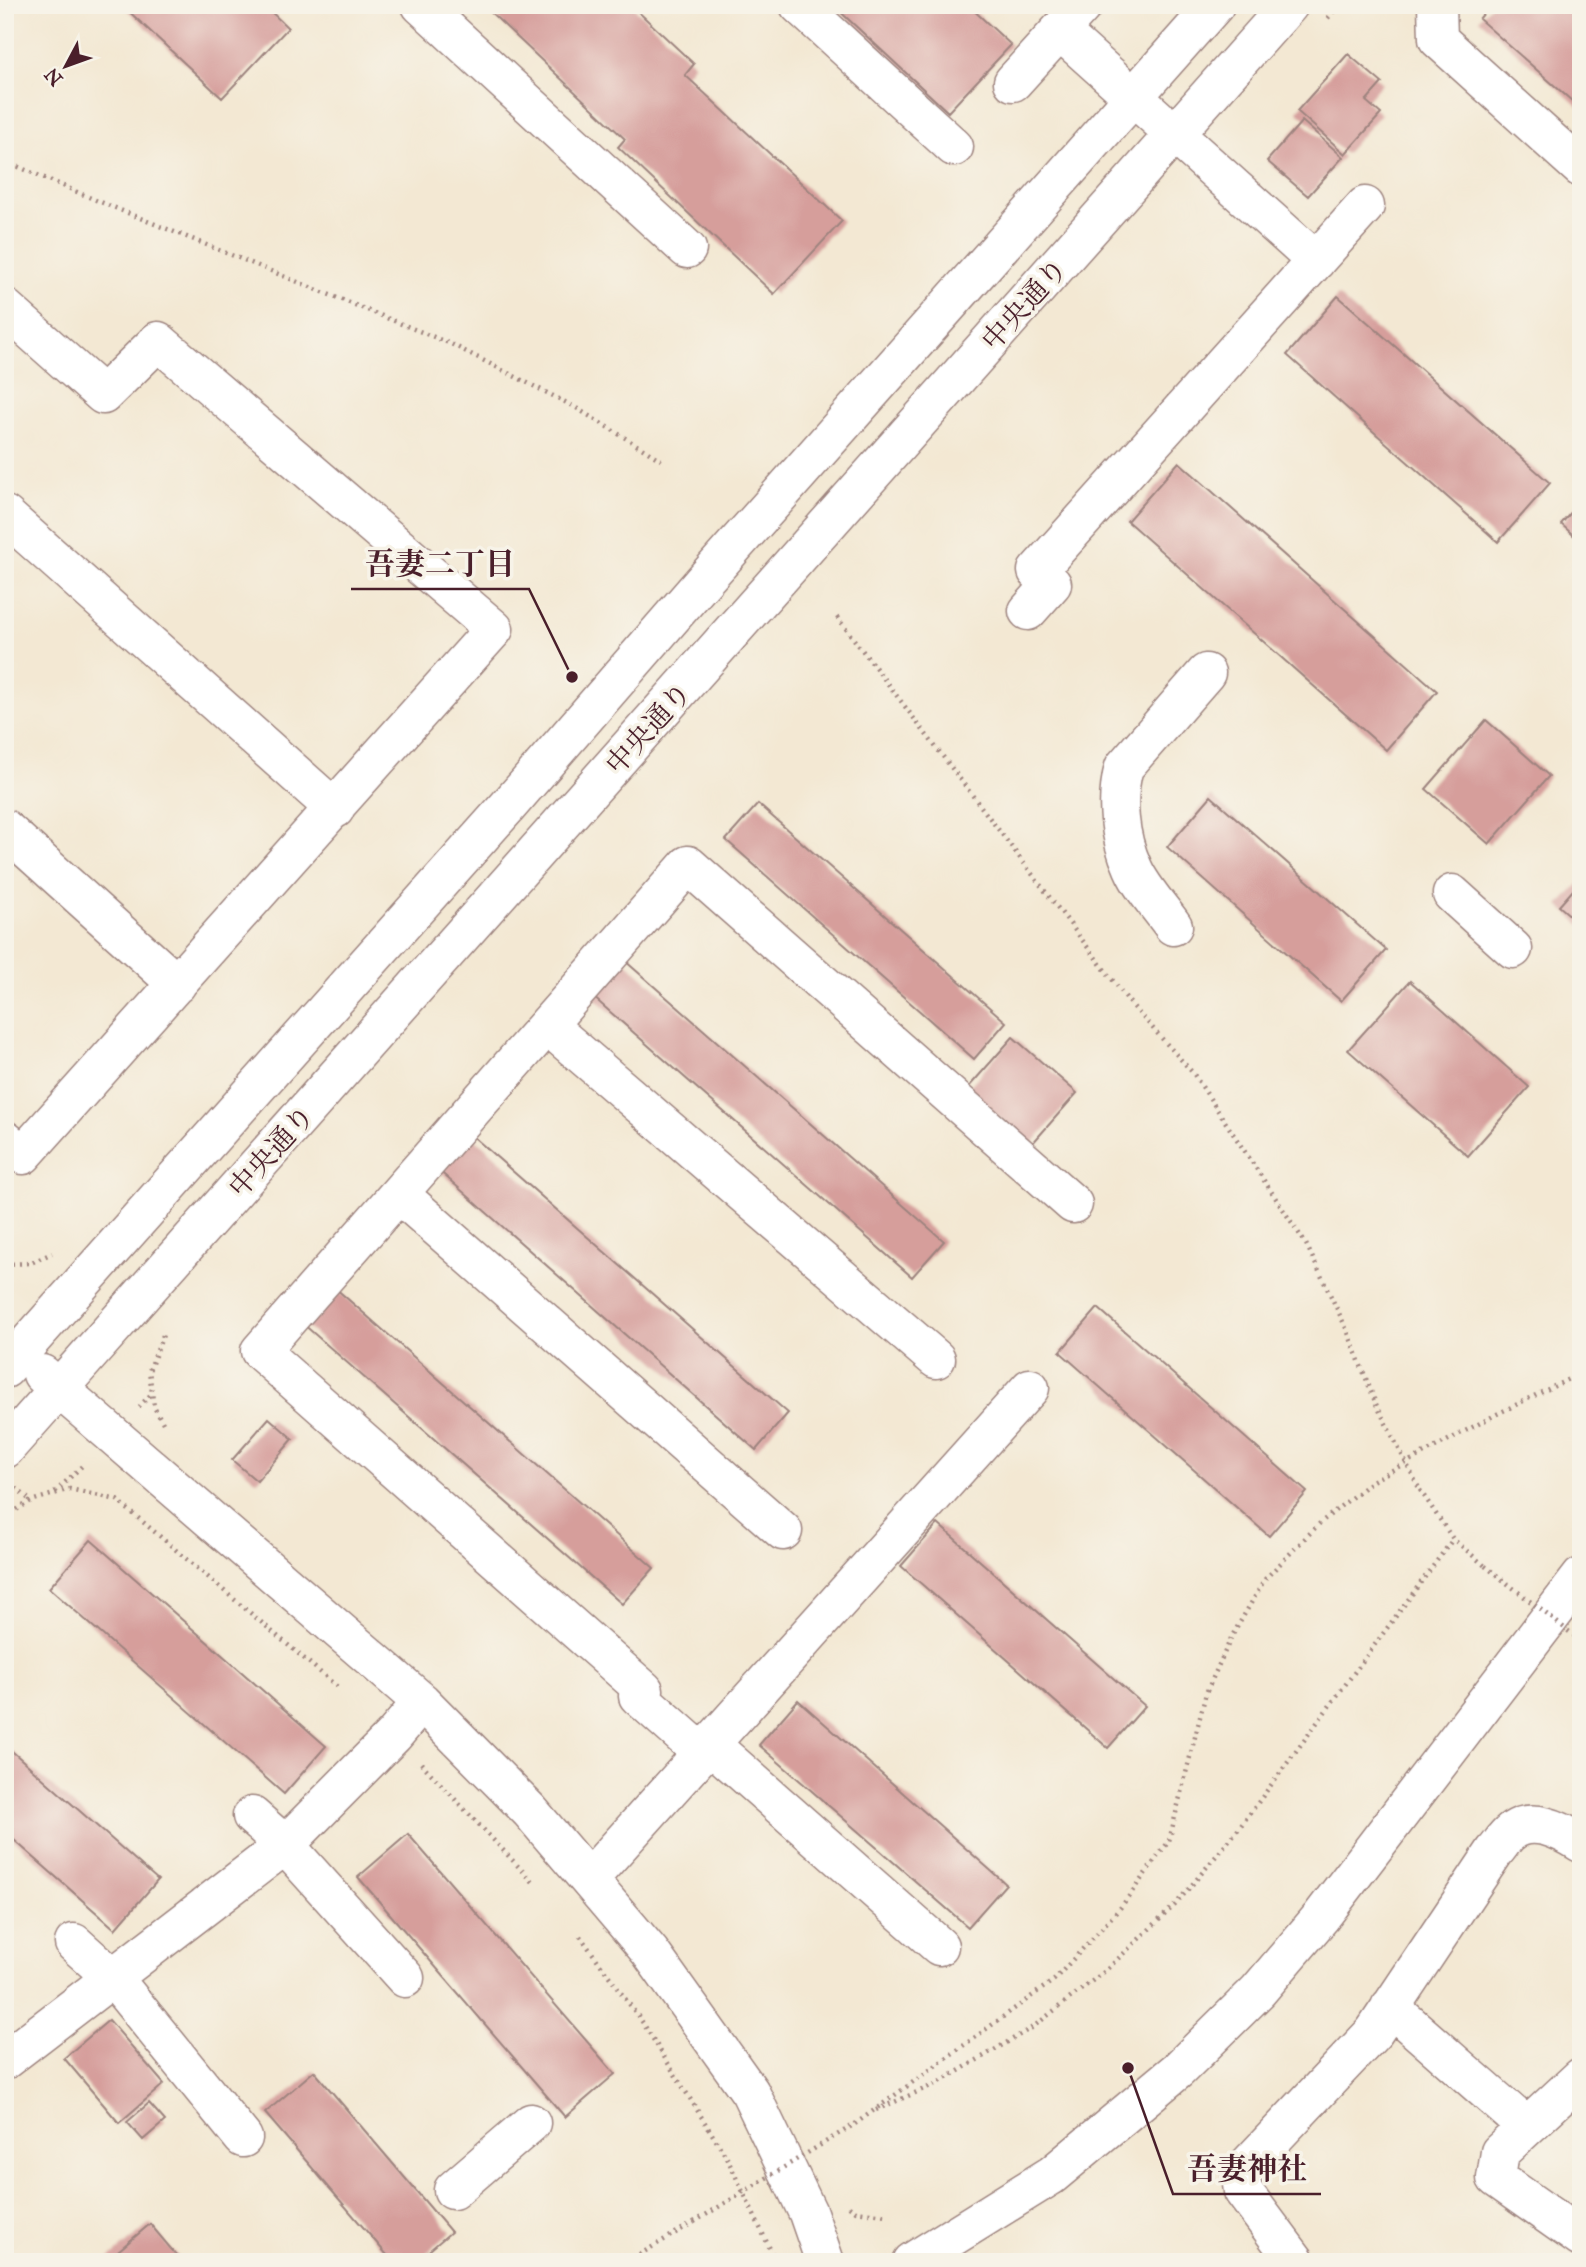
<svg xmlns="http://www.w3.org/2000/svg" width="1586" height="2267" font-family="'IM FELL Great Primer','Noto Serif JP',serif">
  <rect width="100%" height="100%" fill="#f7f3e8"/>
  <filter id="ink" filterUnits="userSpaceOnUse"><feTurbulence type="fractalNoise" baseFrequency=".0143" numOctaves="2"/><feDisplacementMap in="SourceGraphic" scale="14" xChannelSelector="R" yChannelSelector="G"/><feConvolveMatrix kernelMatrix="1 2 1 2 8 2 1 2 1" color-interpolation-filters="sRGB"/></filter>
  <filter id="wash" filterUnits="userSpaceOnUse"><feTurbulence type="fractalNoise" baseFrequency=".00686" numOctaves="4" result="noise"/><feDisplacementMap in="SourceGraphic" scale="28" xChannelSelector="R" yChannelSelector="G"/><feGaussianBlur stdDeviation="1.57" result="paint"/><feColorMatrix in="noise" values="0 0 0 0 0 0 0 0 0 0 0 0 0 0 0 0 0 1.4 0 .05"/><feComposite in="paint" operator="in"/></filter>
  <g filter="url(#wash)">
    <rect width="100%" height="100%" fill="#f3e8d3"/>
    <g id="blocks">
      <path fill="#d69e9b" d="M122 5H264L288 28 222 98Z
        M483 5H631L694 64 685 75 842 221 774 294 618 147 625 139Z
        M833 5H968L1011 45 948 112Z
        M1491 5H1581V109L1479 19Z
        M1348 54 1382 83 1366 101 1381 114 1345 154 1297 111Z
        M1302 121 1343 157 1308 196 1267 161Z
        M1338 296 1550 483 1498 542 1287 355Z
        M1179 462 1437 691 1386 750 1127 521Z
        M1581 501V542L1561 524Z
        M1486 720 1549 776 1489 844 1426 789Z
        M1211 796 1386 950 1341 1001 1167 847Z
        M758 804 1006 1022 974 1059 726 840Z
        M1581 881V925L1559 906Z
        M624 960 944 1241 912 1277 592 996Z
        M1410 981 1529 1087 1468 1156 1348 1050Z
        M1013 1037 1077 1093 1031 1145 967 1089Z
        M468 1132 788 1413 756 1450 436 1168Z
        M334 1287 654 1568 622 1604 302 1323Z
        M1098 1308 1307 1492 1269 1536 1060 1352Z
        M269 1418 293 1439 257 1481 232 1460Z
        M938 1524 1145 1706 1108 1748 901 1566Z
        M91 1540 326 1746 284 1794 49 1588Z
        M798 1700 1006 1884 968 1927 759 1745Z
        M5 1745 158 1880 115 1929 5 1832Z
        M408 1834 615 2074 565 2117 358 1877Z
        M109 2020 164 2084 119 2123 64 2058Z
        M314 2071 451 2232 416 2262H393L265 2113Z
        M149 2103 165 2121 143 2140 127 2122Z
        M150 2224 182 2262H105Z"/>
    </g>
  </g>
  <g filter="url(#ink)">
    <use href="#blocks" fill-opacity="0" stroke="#9e847f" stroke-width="2"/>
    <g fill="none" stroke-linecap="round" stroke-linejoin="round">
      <defs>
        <path id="minor" d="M421 5 687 249
          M799 5 954 147
          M1437 5 1438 39 1581 168
          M1060 31 1316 261
          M1013 82 1083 5
          M5 308 103 395 158 341 494 629 23 1155 5 1140
          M5 515 335 809
          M1028 611 1052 584 1037 571 1365 206
          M5 829 177 984
          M1452 894 1513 949
          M1173 926C1161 909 1141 887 1133 868 1119 837 1115 800 1124 767L1206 673
          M547 1025 936 1359
          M399 1194 783 1531
          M5 1369 508 806 706 578 1215 5
          M42 1374 422 1702 530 1811 650 1952 750 2092 808 2213 825 2262
          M5 1449 1289 5
          M644 1690 260 1351 688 865 1073 1204
          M638 1696 702 1753
          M710 1744 939 1946
          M252 1816 285 1845 405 1978
          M589 1879 1030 1388
          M74 1943 113 1978 243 2138
          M1390 2007 1527 2127
          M5 2060 285 1845 394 1735 422 1702
          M1581 2077 1500 2152 1496 2178 1581 2238
          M453 2190 531 2123
          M912 2262 1052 2175 1178 2070 1258 1991 1321 1917 1581 1577
          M1296 2262 1243 2191 1241 2177 1249 2164 1374 2032 1495 1851C1500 1846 1504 1838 1509 1834 1530 1814 1560 1830 1581 1843"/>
      </defs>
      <use href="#minor" stroke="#9e847f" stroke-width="41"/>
      <path stroke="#9e847f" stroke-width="4.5" stroke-dasharray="2 5" stroke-linecap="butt" d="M1328 18 1339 5
        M5 161 98 201 451 344 573 406 661 460
        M837 617 1130 1003 1193 1073 1306 1244 1347 1330 1376 1404
        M5 1264 31 1263 52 1253
        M139 1407 152 1393
        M163 1423 154 1407 149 1371 163 1335
        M16 1488 31 1501
        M1420 1490 1453 1539 1485 1566
        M55 1492 84 1464
        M5 1517 31 1501 70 1489 117 1500 340 1689
        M421 1763 533 1882
        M580 1936 643 2023 727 2158 772 2253 771 2262
        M876 2110 940 2082 1033 2027 1105 1971 1175 1905 1237 1831 1453 1539
        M855 2124 1054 1980 1121 1907 1169 1841 1206 1693 1232 1636 1265 1579 1320 1523 1372 1481 1497 1414 1581 1373
        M849 2206 856 2211 885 2215
        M627 2262 694 2222"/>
      <use href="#minor" stroke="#fff" stroke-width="38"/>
      <path stroke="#9e847f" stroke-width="4.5" stroke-dasharray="2 5" stroke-linecap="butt" d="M1376 1404 1420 1490
        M1485 1566 1581 1641
        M694 2222 855 2124"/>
    </g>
  </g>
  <g text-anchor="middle" stroke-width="7" stroke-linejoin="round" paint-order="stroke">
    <g font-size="28" fill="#4a1f2b" stroke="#f7f3e8">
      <text transform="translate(1024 304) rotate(-48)" y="10">中央通り</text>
      <text transform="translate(648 728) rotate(-48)" y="10">中央通り</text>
      <text transform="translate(271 1151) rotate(-48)" y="10">中央通り</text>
    </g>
  </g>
  <path fill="none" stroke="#4a1f2b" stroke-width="2.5" d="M572 677L529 589H351M1128 2068L1173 2194H1321"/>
  <g fill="#4a1f2b" stroke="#f7f3e8" stroke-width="2.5">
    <circle cx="572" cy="677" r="7"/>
    <circle cx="1128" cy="2068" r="7"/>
  </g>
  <g font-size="30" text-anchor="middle" font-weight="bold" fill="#4a1f2b" stroke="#f7f3e8" stroke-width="7" stroke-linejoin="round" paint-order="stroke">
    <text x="440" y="574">吾妻二丁目</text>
    <text x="1247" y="2179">吾妻神社</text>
  </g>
  <rect width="1586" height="2267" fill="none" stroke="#f7f3e8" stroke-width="28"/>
  <g transform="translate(66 66) rotate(229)" stroke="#f7f3e8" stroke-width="5" paint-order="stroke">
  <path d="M0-5L12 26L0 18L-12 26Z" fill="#4a1f2b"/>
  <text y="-10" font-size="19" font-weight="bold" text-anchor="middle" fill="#4a1f2b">N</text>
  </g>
</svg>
